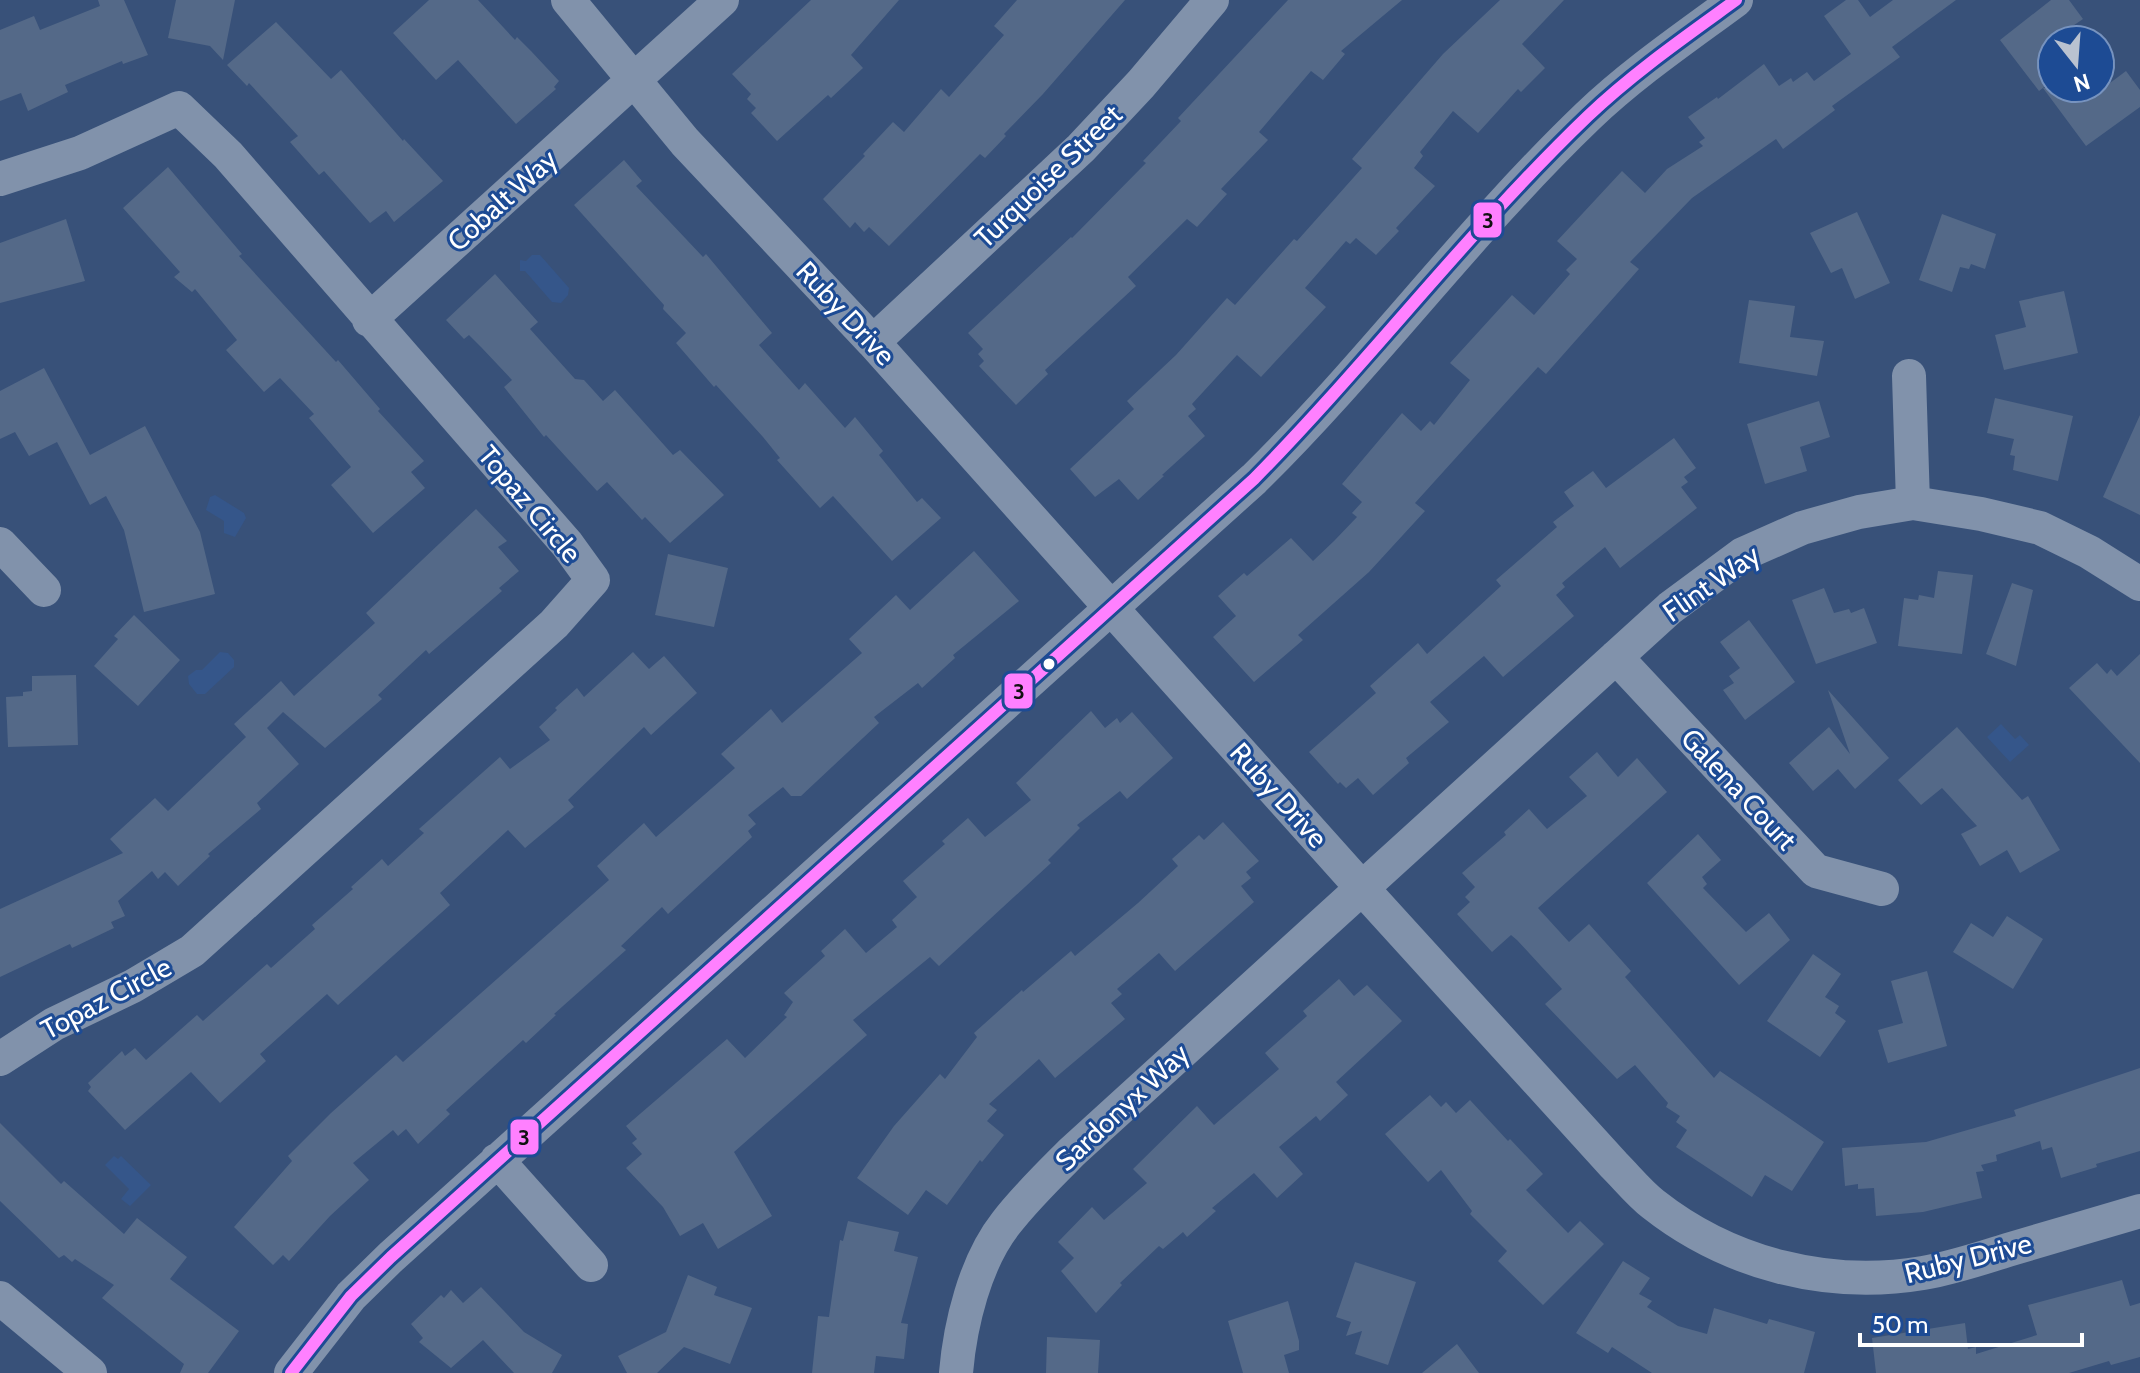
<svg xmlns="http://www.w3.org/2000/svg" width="2140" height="1373" font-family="Cabin,sans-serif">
  <rect width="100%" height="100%" fill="#385179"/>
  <path fill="#35568a" d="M532 255H540L569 288 568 295 561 303 552 302 525 271H520V260L526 261Z
    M215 495 244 513 246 518 235 537 224 533V521L206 510 210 497Z
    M220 652 228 653 234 660V667L205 694H197L189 684 188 676 196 670H202Z
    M2001 724 2015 739 2020 735 2029 745 2010 762 1987 737Z
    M114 1156 118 1159 121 1156 151 1185 130 1206 121 1199 129 1189 105 1165Z"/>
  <path fill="#546988" d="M98 0H124L148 55 123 64 122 61 65 85 68 92 28 111 21 93 0 101V30L34 16 40 30 100 6Z
    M176 0H235L223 60 210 46 168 38Z
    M429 0H478L515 40 517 37 531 51 559 81 554 87 556 89 516 124 458 60 436 80 393 33Z
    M811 0H899L851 55 863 68 831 98 828 95 777 141 751 113 756 108 747 99 751 94 732 74Z
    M1017 0H1125L1043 94 1004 134 1006 136 985 158 980 154 889 246 869 227 864 232 855 222 850 228 823 199 865 156 863 154 893 122 904 132 941 89 949 97 1004 35 994 26Z
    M1288 0H1402L1341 51 1345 54 1323 80 1311 71 1259 132 1268 140 1221 189 1227 194 1197 227 1187 219 1128 277 1136 286 1045 370 1048 374 1016 405 979 366 984 361 978 354 983 349 968 333 1071 237 1072 238 1146 163 1143 161 1181 121 1178 118Z
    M1500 0H1564L1522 44 1545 68 1521 92 1518 89 1478 133 1453 111 1420 152 1423 156 1414 168 1435 186 1396 228 1399 231 1376 255 1356 238 1350 244 1346 241 1305 288 1326 307 1261 377 1237 355 1192 404 1196 409 1188 416 1205 436 1162 475 1164 476 1138 500 1119 479 1095 497 1070 469 1134 409 1127 401 1176 355 1227 298 1235 305 1294 239 1297 241 1362 168 1352 159 1443 54Z
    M1846 0H1858L1870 17 1893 0H1956L1892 47 1900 57 1832 106 1835 110 1783 149 1776 139 1692 198 1630 262 1639 269 1546 374 1538 367 1415 503 1425 511 1369 572 1298 635 1303 640 1254 682 1213 637 1236 616 1218 596 1244 573 1247 576 1291 538 1313 561 1334 541 1357 517 1352 513 1362 502 1342 484 1402 413 1421 431 1430 421 1434 425 1470 380 1450 363 1512 295 1534 315 1570 274 1566 270 1577 259 1557 241 1622 171 1645 193 1667 169 1703 146 1699 142 1705 138 1688 117 1717 97 1718 99 1764 64 1779 86 1791 78 1793 82 1807 72 1814 81 1851 54 1824 16Z
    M2051 0H2069L2083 19 2052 40V81L2039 91 2000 40Z
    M276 22 331 79 341 70 403 141 404 139 443 181 394 222 386 211 370 223 324 171 319 175 290 142 298 136 249 83 247 86 227 65Z
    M2126 71 2140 90V107L2086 146 2043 88 2102 89Z
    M624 160 642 181 636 186 703 257 706 254 772 333 759 345 799 390 805 383 845 428 855 417 883 451 879 455 917 502 922 498 941 518 892 561 833 496 820 508 777 460 780 458 763 437 716 385 714 387 676 343 686 333 663 309 664 305 574 205Z
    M168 167 242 254 239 256 336 362 338 360 380 409 378 411 424 461 411 472 425 488 373 533 331 485 351 467 309 418 314 414 280 378 264 392 226 350 237 340 195 289 192 292 174 277 180 272 123 208Z
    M1857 212 1890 283 1855 299 1842 268 1831 273 1810 233Z
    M1942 214 1996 234 1985 269 1971 264 1969 269 1960 267 1952 292 1919 280Z
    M66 219 85 281 0 303V243Z
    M495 274 538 322 530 329 575 379 584 380 603 401 615 390 673 455 680 450 724 495 670 543 645 517 642 520 607 482 597 491 546 435 544 437 504 387 512 380 481 347 469 335 464 339 446 320Z
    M2064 291 2078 353 2004 370 1995 335 2026 327 2019 301Z
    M1749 300 1795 306 1790 337 1824 341 1817 376 1739 363Z
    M44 368 90 455 145 426 200 532 215 594 144 612 124 530 106 496 90 505 57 442 29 456 15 432 0 439V391Z
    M1995 398 2073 416 2058 481 2013 470 2015 456 2010 455 2014 439 1987 433Z
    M1819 401 1830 437 1800 447 1807 471 1765 484 1747 424Z
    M2140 415V515L2103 497Z
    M1674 438 1696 468 1684 477 1688 482 1681 487 1697 508 1620 568 1605 547 1562 583 1565 587 1556 595 1574 616 1503 677 1484 656 1430 702 1449 722 1406 758 1409 763 1373 795 1358 778 1346 788 1340 782 1338 784 1309 752 1376 693 1370 686 1418 643 1427 654 1501 586 1496 580 1557 527 1553 522 1574 506 1564 492 1593 471 1606 488Z
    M476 509 507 541 498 547 519 571 499 588 502 591 429 654 426 650 378 695 382 699 325 748 283 712 267 728 299 764 257 803 261 809 208 854 210 856 178 886 165 872 158 879 152 871 118 901 125 916 111 922 114 928 72 948 70 944 0 977V909L123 853 110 839 155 798 168 811 246 737 234 724 281 681 294 696 375 623 366 613Z
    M974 551 1019 601 953 655 955 658 922 688 918 683 874 717 879 723 801 796H791L783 787 748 815 756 824 748 831 752 837 668 914 662 907 621 946 626 950 554 1014 556 1015 526 1043 523 1040 446 1110 450 1114 418 1144 406 1129 398 1136 393 1130 353 1163 369 1180 330 1216 289 1261 283 1255 273 1265 234 1227 292 1161 288 1156 331 1113 396 1055 403 1062 609 880 597 866 644 823 656 837 735 768 721 754 771 709 782 723 862 653 849 639 896 595 910 610Z
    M668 554 728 568 714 627 655 615Z
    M1938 571 1973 575 1962 654 1898 646 1904 598 1918 600 1919 595 1934 598Z
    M2012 583 2033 590 2016 666 1986 654Z
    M1824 588 1834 613 1849 609 1851 613 1864 608 1877 643 1816 664 1792 600Z
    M134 615 180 660 138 706 94 666 118 639 114 636Z
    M1749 620 1795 682 1745 720 1723 690 1734 683 1729 676 1740 668 1720 642Z
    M633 652 649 669 664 656 697 693 651 735 644 727 568 800 574 807 525 848 508 830 440 893 450 905 338 1005 327 994 260 1054 266 1061 220 1103 191 1072 125 1130 88 1091 91 1087 88 1083 122 1051 125 1056 135 1048 146 1060 197 1015 203 1021 267 964 271 968 315 929 312 925 353 889 351 887 382 859 388 866 424 833 419 829 500 757 510 769 550 740 539 727 557 710 555 708 577 688 584 697Z
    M2140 654V763L2069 688 2097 663 2107 674 2111 669 2117 676Z
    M76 675 78 745 8 747 6 697 23 696V692L32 691V676Z
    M1828 690 1889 758 1855 789 1838 769 1813 791 1789 763 1829 727 1850 754Z
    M1091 711 1105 728 1117 718 1120 723 1132 712 1173 758 1127 799 1120 791 1077 825 1080 828 1048 860 1051 863 939 966 930 957 853 1020 867 1035 734 1152 772 1216 718 1249 703 1223 680 1236 663 1207 626 1168 642 1154 632 1143 637 1139 626 1126 727 1039 745 1058 787 1017 784 1015 793 1002 784 993 825 956 821 951 845 929 866 953 897 927 892 920 917 897 903 881 945 844 942 841 968 818 985 837 1031 800 1016 783Z
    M1957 727 2022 800 2028 796 2060 850 2020 873 2007 850 1980 866 1961 834 1977 826 1942 788 1921 805 1898 780Z
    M1597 752 1618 777 1637 758 1667 792 1538 908 1569 942 1589 924 1631 971 1625 977 1714 1078 1720 1071 1824 1142 1792 1191 1765 1175 1752 1197 1676 1147 1687 1130 1676 1122 1680 1116 1666 1107 1668 1103 1635 1065 1617 1079 1545 1004 1562 989 1517 940 1511 935 1492 952 1457 914 1470 902 1465 897 1475 887 1462 873 1506 835 1504 832 1529 809 1547 829 1587 796 1569 777Z
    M1223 822 1259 861 1246 872 1251 878 1241 886 1254 902 1175 971 1159 953 1117 989 1122 994 1111 1003 1125 1019 1055 1078 1039 1059 989 1104 997 1110 987 1121 1004 1135 982 1162 980 1160 947 1205 926 1190 908 1215 857 1178 894 1126 940 1074 945 1079 977 1037 974 1033 1022 990 1023 992 1071 951 1075 956 1138 903 1178 866 1172 859 1199 835 1204 840Z
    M1698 834 1721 860 1702 877 1707 884 1703 888 1746 932 1769 913 1790 940 1739 985 1647 883Z
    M2007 916 2043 939 2013 989 1953 952 1971 923 1993 937Z
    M1813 954 1841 974 1825 997 1839 1006 1835 1013 1846 1021 1820 1057 1767 1021Z
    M1927 971 1947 1046 1888 1063 1878 1030 1903 1023 1891 981Z
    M1339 979 1354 996 1367 985 1402 1021 1336 1082 1348 1095 1320 1121 1316 1116 1279 1147 1303 1174 1277 1198 1254 1173 1212 1208 1216 1211 1187 1237 1183 1232 1163 1249 1159 1246 1120 1283 1122 1285 1096 1313 1061 1271 1074 1258 1058 1242 1092 1207 1104 1220 1147 1183 1133 1169 1197 1106 1214 1125 1279 1069 1265 1053 1307 1016 1303 1011Z
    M2140 1068V1151L2096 1164 2097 1167 2061 1178 2052 1147 2042 1150 2040 1141 1996 1155 1997 1161 1981 1165 1984 1171 1976 1172 1982 1198 1923 1212 1876 1216 1874 1188 1858 1189V1184L1845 1186 1842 1148 1926 1142 2016 1116 2014 1110Z
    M1430 1095 1441 1107 1446 1102 1456 1113 1470 1100 1508 1141 1510 1139 1543 1174 1526 1190 1568 1233 1580 1221 1604 1244 1543 1305 1498 1261 1507 1251 1470 1214 1472 1211 1441 1170 1428 1182 1385 1134Z
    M0 1123 61 1184 64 1181 124 1234 137 1218 187 1257 170 1279 239 1331 208 1373H180L184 1364 102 1298 114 1285 75 1259 72 1262 64 1255 59 1258 0 1201Z
    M848 1221 899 1232 894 1251 918 1257 901 1323 908 1324 904 1359 876 1356 874 1373H812L818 1316 829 1317 840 1240 843 1241Z
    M1623 1261 1650 1278 1639 1294 1652 1301 1647 1307 1678 1326 1707 1334 1714 1308 1767 1324 1769 1319 1815 1332 1804 1373H1652L1612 1347 1608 1353 1576 1333Z
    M1355 1262 1416 1282 1388 1365 1355 1354 1362 1331 1346 1336 1351 1322 1336 1317Z
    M688 1275 717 1287 714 1295 752 1308 730 1364 684 1347 657 1373H627L618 1356 666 1332Z
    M2122 1280 2130 1306 2140 1303V1357L2111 1365 2109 1361 2069 1373H1876L1872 1338 1965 1323 1968 1349 1976 1347V1354L2037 1335 2028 1305Z
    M481 1287 524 1332 562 1355 552 1373H514L483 1340 451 1368 419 1342 423 1338 411 1324 441 1295 444 1298 451 1290 463 1303Z
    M1288 1301 1299 1341V1350L1284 1355 1289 1373H1243L1228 1321Z
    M1047 1337 1100 1340 1098 1373H1046Z
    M1457 1344 1479 1373H1422Z"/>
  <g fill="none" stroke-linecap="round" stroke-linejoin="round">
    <path stroke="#8192ab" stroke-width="34" d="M568 0 685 142 873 342 1361 887 1614 1165C1627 1178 1639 1193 1653 1204 1729 1264 1828 1289 1923 1273 1953 1268 1982 1258 2011 1249 2054 1236 2097 1224 2140 1211
      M0 179 80 153 179 108 228 155 567 544 593 580 554 624 192 951 133 986 54 1024 0 1059
      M369 320 722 0
      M873 342 1081 148 1141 84 1212 0
      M1909 376 1913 503
      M0 544 44 590
      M1616 657 1816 871 1882 889
      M497 1160 591 1265
      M0 1298 90 1373
      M291 1373 351 1296 391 1257 1254 479C1371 364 1469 230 1588 116 1633 73 1686 37 1736 0
      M956 1373C960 1325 975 1262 1006 1223 1026 1197 1050 1174 1073 1151L1670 608 1743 554 1802 528 1859 512 1913 503 1981 514 2040 528 2089 552 2140 584"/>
    <defs>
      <path id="bus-1" d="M291 1373 351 1296 391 1257 1254 479C1369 362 1469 230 1588 116 1633 73 1685 37 1736 0"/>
    </defs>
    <use href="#bus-1" stroke="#1d4b94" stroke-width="18"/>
    <use href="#bus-1" stroke="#ff80ff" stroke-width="12"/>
  </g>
  <circle fill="#fff" stroke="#1d4b94" stroke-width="3" cx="1049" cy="664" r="7"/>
  <g text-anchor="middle" stroke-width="6" stroke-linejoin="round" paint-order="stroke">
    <g font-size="28" fill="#fff" stroke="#1d4b94">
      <text transform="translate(1048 176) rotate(-44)" y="10">Turquoise Street</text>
      <text transform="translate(502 200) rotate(-42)" y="10">Cobalt Way</text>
      <text transform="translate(846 313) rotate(47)" y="10">Ruby Drive</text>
      <text transform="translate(530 504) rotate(50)" y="10">Topaz Circle</text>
      <text transform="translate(1711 583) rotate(-35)" y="10">Flint Way</text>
      <text transform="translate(1739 789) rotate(47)" y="10">Galena Court</text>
      <text transform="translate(1279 795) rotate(48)" y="10">Ruby Drive</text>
      <text transform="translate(106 998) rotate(-28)" y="10">Topaz Circle</text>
      <text transform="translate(1122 1107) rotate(-43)" y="10">Sardonyx Way</text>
      <text transform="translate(1968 1258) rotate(-14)" y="10">Ruby Drive</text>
    </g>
  </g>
  <g stroke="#1d4b94" stroke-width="3">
    <rect x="1472" y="201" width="31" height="38" rx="8" fill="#ff80ff"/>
    <rect x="1003" y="672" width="31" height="38" rx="8" fill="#ff80ff"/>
    <rect x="509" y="1118" width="31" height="38" rx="8" fill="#ff80ff"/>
  </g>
  <g font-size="22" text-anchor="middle" font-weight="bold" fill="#111">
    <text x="1488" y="228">3</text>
    <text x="1019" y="699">3</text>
    <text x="524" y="1145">3</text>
  </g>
  <g transform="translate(2076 64) rotate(163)"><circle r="38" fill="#1d4b94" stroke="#7793bf" stroke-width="2"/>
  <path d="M0-6L14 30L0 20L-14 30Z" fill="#b9c2d0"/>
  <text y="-12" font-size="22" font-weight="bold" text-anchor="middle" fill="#ffffff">N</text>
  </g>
  <path d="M1860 1333v12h222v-12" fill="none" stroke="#ffffff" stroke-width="4"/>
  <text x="1872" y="1333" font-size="24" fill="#ffffff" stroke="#1d4b94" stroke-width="6" paint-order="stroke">50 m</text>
</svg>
